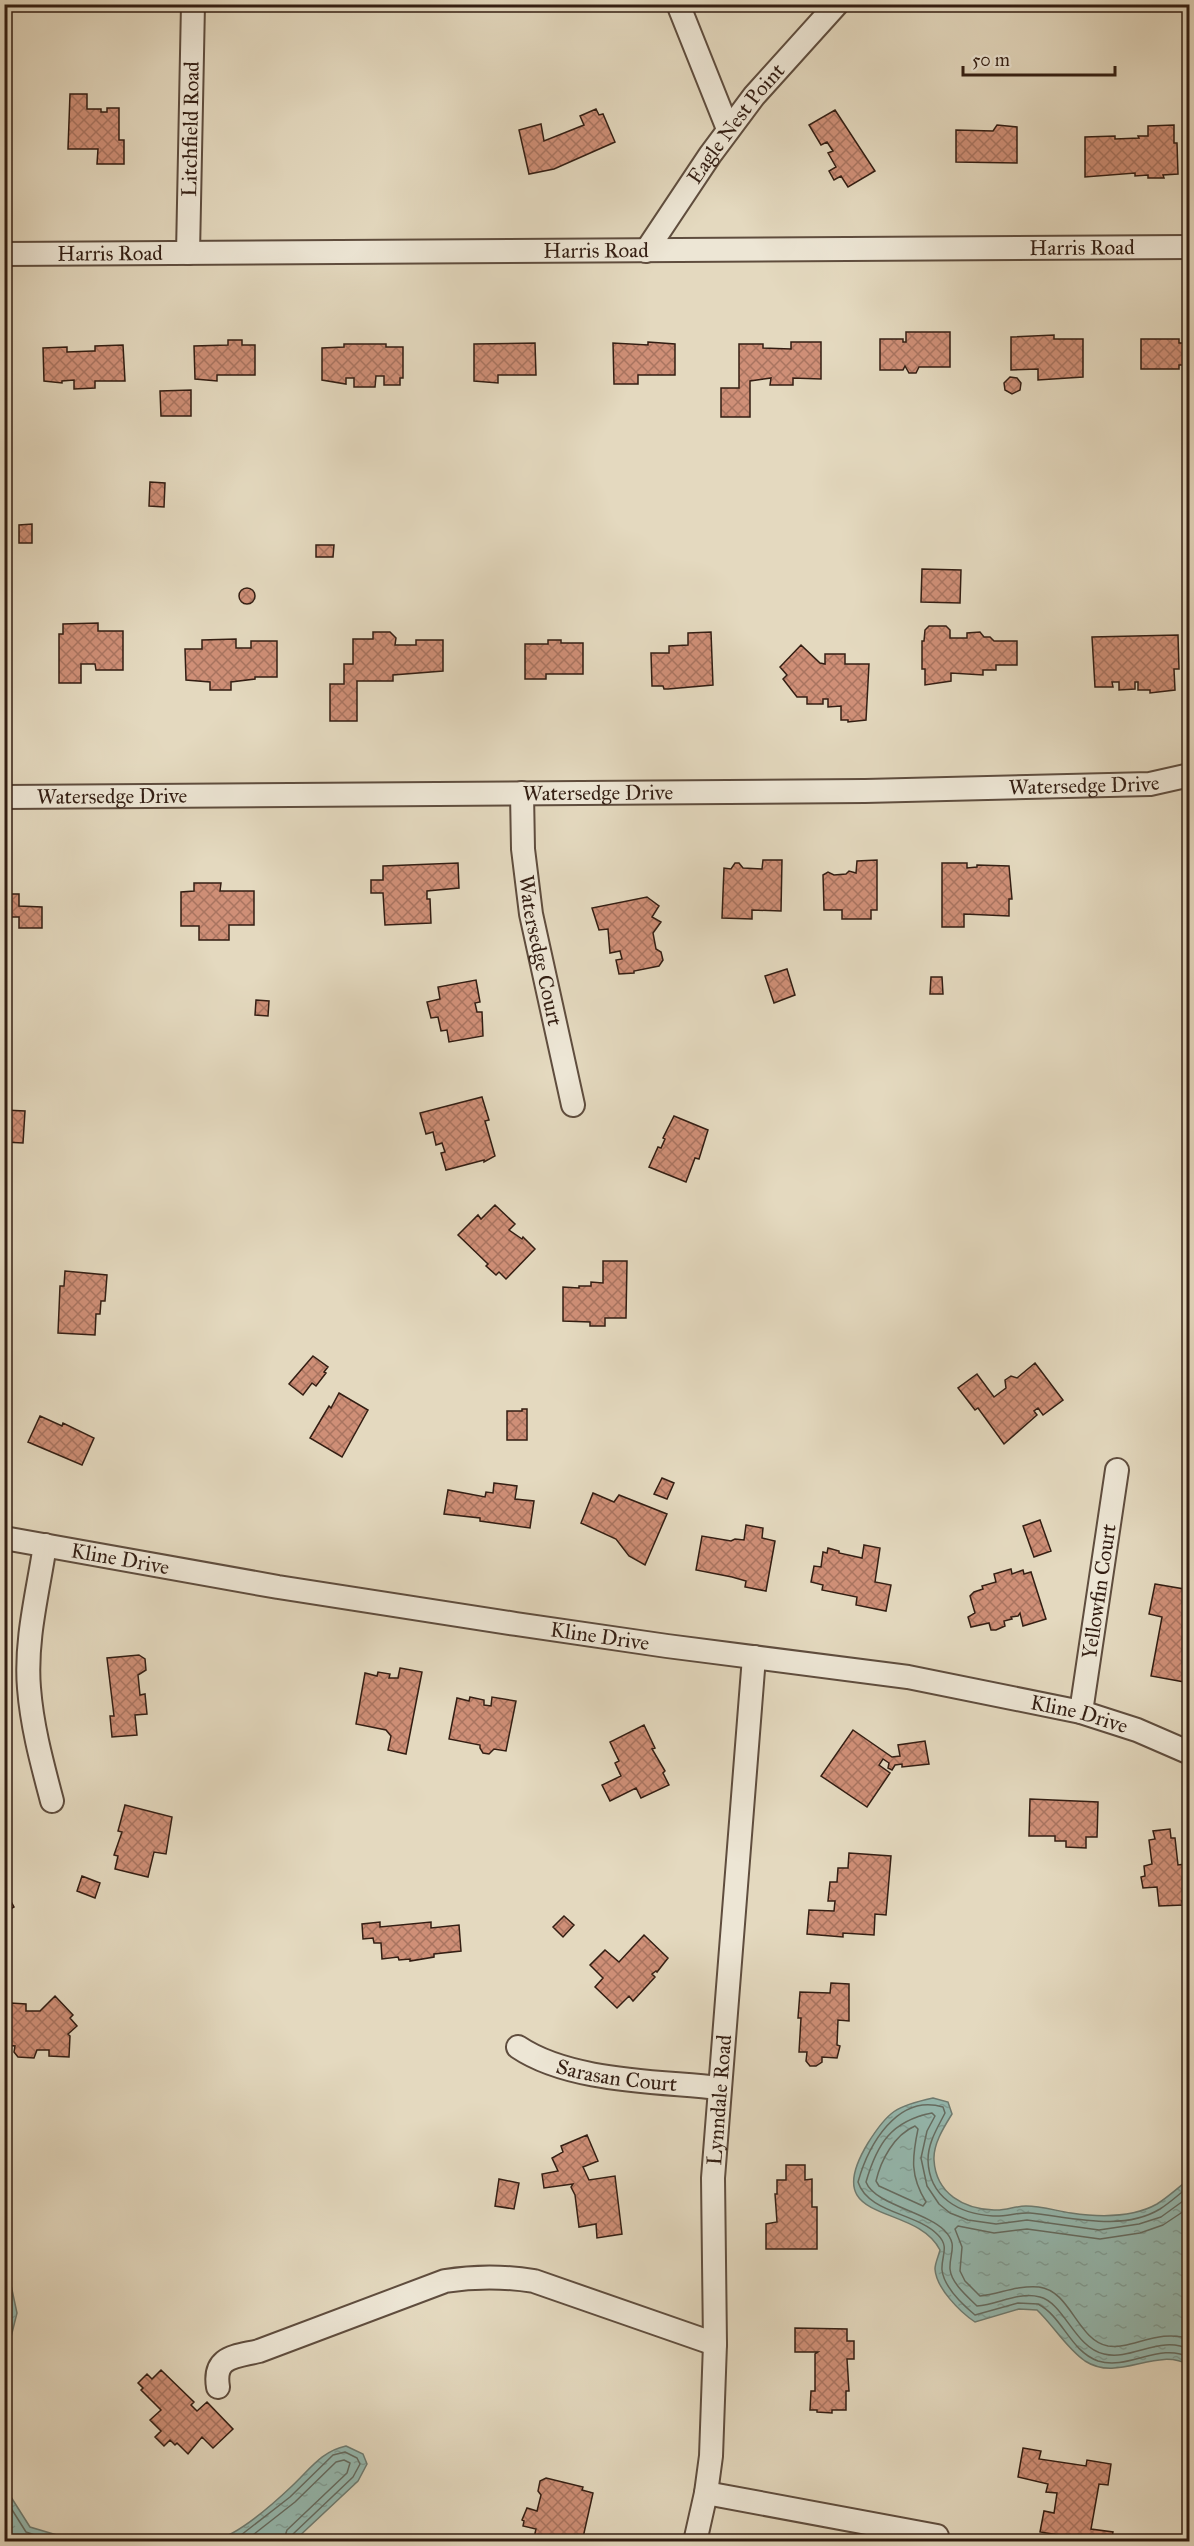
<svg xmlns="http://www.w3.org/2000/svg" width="1194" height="2546" font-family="'IM FELL Great Primer',serif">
  <defs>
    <pattern id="water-ripples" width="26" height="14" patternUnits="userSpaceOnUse" patternTransform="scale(1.5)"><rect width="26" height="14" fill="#95bab1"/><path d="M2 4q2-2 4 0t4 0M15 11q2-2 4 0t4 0" fill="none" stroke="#819f97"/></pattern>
    <pattern id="building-cross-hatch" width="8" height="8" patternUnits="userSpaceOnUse" patternTransform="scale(1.5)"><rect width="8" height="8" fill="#cf8f77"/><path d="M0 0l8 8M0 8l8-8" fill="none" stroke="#a97460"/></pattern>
  </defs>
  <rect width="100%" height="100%" fill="#e4d9bf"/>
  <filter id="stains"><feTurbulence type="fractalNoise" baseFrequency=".00333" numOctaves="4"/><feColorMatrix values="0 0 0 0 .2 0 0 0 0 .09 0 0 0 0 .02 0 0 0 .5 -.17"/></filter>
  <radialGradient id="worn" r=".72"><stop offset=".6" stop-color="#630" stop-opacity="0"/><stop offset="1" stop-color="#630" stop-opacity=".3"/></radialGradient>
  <path fill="url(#water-ripples)" stroke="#6e7c72" stroke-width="1.5" d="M933 2098 948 2102 952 2114C944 2127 933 2144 934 2160 936 2194 964 2209 994 2210 1005 2211 1015 2206 1026 2206 1041 2206 1057 2211 1071 2213 1098 2217 1132 2218 1157 2204 1168 2197 1179 2187 1189 2179V2365C1156 2346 1119 2383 1085 2361 1066 2348 1054 2326 1037 2310L1019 2309 975 2322C960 2312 936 2288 935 2269 935 2263 939 2255 940 2250 915 2201 817 2227 868 2143 888 2111 896 2106 933 2098Z
    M5 2257 17 2313 5 2361H4Z
    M346 2446 363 2454 367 2464 358 2481 294 2541H213C239 2535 272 2505 292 2486 310 2469 322 2451 346 2446Z
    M4 2486 30 2527 77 2541H5Z"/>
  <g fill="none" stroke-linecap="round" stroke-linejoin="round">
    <path stroke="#646c62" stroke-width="1.5" d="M915 2126 918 2129C912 2158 910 2176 926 2202L923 2206 879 2186 876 2181C881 2160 894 2135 915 2126Z
      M1190 2186C1180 2193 1171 2202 1160 2209 1122 2232 1071 2217 1030 2213 1018 2212 1006 2217 993 2216 960 2214 929 2198 928 2160 928 2142 938 2127 945 2113L943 2107C897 2093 868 2146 858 2182 868 2213 917 2213 938 2235 950 2247 941 2256 942 2270 944 2287 963 2305 975 2315L1018 2303 1038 2304C1063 2317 1070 2351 1098 2361 1129 2371 1160 2341 1190 2358
      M1190 2196 1161 2217 1139 2224 1099 2230 1027 2220 996 2224 968 2220 950 2213 939 2204 927 2186 921 2158 927 2131 935 2116 932 2113C891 2121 877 2144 866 2182 874 2204 926 2212 944 2230 959 2245 949 2253 950 2269 951 2283 968 2297 977 2306 998 2305 1018 2291 1040 2297 1064 2303 1075 2348 1104 2354 1132 2361 1161 2334 1190 2350
      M1190 2207 1163 2225 1140 2233 1100 2239 1027 2229 994 2233 958 2226 955 2229 962 2247 960 2271 965 2281 980 2296C1000 2294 1017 2285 1039 2287 1071 2291 1077 2340 1108 2346 1132 2350 1158 2328 1190 2339
      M4 2497 26 2532 56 2542
      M232 2542 290 2497 333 2455 345 2452 357 2458 360 2464 353 2477 292 2535 290 2542
      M244 2542 295 2502 336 2462 344 2460 350 2463 347 2473 287 2530 283 2542"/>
  </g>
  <path fill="url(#building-cross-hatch)" stroke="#331e13" stroke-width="1.5" d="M70 94H87V109H101V112H107V108H119V140H124V164H97L98 149H68Z
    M596 109 599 115 603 114 615 142 554 169 529 174 519 130 541 124 544 141 584 125 580 116Z
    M835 110 875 171 848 187 841 176 834 180 829 171 836 167 828 153 833 151 827 142 821 145 809 125Z
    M997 125 1017 127V163L956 162V130L993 131Z
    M1174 125V143H1177L1178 174 1163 175 1164 178H1148V175L1135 176V173L1085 177V137L1115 136V139L1139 138 1138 136H1148V126Z
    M906 332H950V367H919L916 373H909L905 366 903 370H880V339H903V342H906Z
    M1054 335V339H1083V377L1038 380V369L1011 370V337Z
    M1141 339H1179V343H1190V365H1179V369H1141Z
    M228 340H242V345H255V375H217V381L195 379 194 346 228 345Z
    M648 342 675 344V375H638V384H614L613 343 648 345Z
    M791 342H821V379L793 378V385H770L771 378 750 381V417H721V388H739V344H763V348L791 349Z
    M535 343 536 375H498V383L474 381V344Z
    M344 344H386V347H403V378H400V385H384V376H376L375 387H354V378H346V384L322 380V348L344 347Z
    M123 345 125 381H95V388L74 389V380L62 381V383L44 381 43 348 67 347V352L93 351H95V346Z
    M1010 377 1017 378 1021 383 1020 390 1012 394 1005 390 1004 383Z
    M191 390V416H161L160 391Z
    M150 482 165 483 164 507 149 506Z
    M32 524V543H19V525Z
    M316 545H334L333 557H316Z
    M922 569 961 570 960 603 921 602Z
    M239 596a8 8 0 1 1 16 0a8 8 0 1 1-16 0Z
    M98 623V631H123V670H96L95 664H81V683H59V634H63V624Z
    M929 626H946L950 630V638H967V633L980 632 984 637H990L994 641H1017V665H996V670H983V675L951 673V681L925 685V669H922V641H924L925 630Z
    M373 632H390L396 638 395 645H416V640H443V671L393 675V681H357V721H330V684H344V664H353V639H373Z
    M711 632 713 685 668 689H664L663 686H652L651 653H669V646L688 645V633Z
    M1178 635 1179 669H1174L1175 690 1150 693V690H1138V682H1135V689L1119 690V682H1112L1113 687H1095L1092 637Z
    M236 639V648H251V641H277V677H255V679L231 682V690H210V682L186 680 185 649H202V640Z
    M548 640H561V643H583V674H546V679H525V644H548Z
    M801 645 820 663 825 664V654H845V664H869L866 720 848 722V720H841V706L828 707V699H823V704H807V697H797L783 679 787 675 780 667Z
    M763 860H782L781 911 752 910V919L722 918 724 868 731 869 735 863H739L743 868 762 869Z
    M877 860V910H871V919H842V910H824L823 875 828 872 834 875 846 874 849 871 856 873 857 861Z
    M458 863 459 888 427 891V899H430L431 923 385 925 383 893H371V880H383V866Z
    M942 863H967V868L977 867V865L1009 866 1012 899H1009V916L964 914V927H942Z
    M194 883H221L220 891H254V925H229V940H199V926H181V892L194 891Z
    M4 894H19V906L42 907V928H19V917H10V933H4Z
    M647 897 659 906 652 917 661 922 653 933 656 949 661 952 663 960 659 966 634 971V973L619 974 616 960 622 959 620 951 610 953 608 929 599 930 592 908Z
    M787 969 795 995 774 1003 765 976Z
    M931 977H942L943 994H930Z
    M476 980 480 1002 475 1003 477 1012H482L483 1036 449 1042 447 1030 441 1031 438 1017 431 1018 427 1002 440 999 438 987Z
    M256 1000 269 1001 268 1016 255 1015Z
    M482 1097 489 1120 485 1121 495 1156 484 1162V1160L446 1170 441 1153 445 1152 442 1143 436 1145 433 1132 426 1134 420 1113Z
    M4 1110 25 1111 23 1143 4 1142Z
    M674 1116 708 1130 699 1159 695 1158 686 1182 649 1167 658 1147 661 1148 665 1139 663 1138Z
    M495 1205 515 1224 509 1230 522 1239 523 1237 535 1249 506 1279 499 1272 496 1275 486 1266 488 1264 458 1235 478 1215 481 1219Z
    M603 1261H627L626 1318H605V1326H590V1322L563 1321V1287L579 1288V1286H591V1282L603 1283Z
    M65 1271 107 1275 105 1301H101L100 1314H96L95 1335 58 1333 60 1286H64Z
    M313 1356 328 1367 324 1372 326 1373 316 1386 312 1383 303 1395 289 1384Z
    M1035 1363 1063 1400 1043 1415 1038 1408 1034 1411 1037 1415 1004 1444 978 1408 975 1410 958 1388 977 1374 994 1397 1006 1388 1005 1380 1011 1376 1017 1378Z
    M339 1393 368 1410 342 1457 310 1438 329 1406 331 1408Z
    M522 1409H527V1440H507V1411H522Z
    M40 1416 62 1426 63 1423 94 1438 82 1465 28 1442Z
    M662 1478 674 1483 667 1499 654 1494Z
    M494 1483 517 1486 515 1499 534 1501 530 1528 480 1521V1518L444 1514 448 1490 485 1497 486 1492 493 1493Z
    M593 1493 614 1502 619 1495 667 1514 645 1565 629 1556 616 1539 581 1523Z
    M1040 1520 1051 1551 1034 1557 1023 1526Z
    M746 1525 763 1528 762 1538 775 1541 766 1591 745 1587 746 1581 732 1577 696 1570 702 1536 731 1541 735 1539 744 1540Z
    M864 1545 880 1548 875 1582 891 1585 886 1611 856 1605 857 1597 822 1590 823 1585 811 1582 814 1566 821 1567 823 1552 827 1553 828 1548 839 1551V1553L862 1558Z
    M1011 1569 1012 1574 1023 1570 1024 1574 1031 1572 1046 1619 1023 1626 1020 1613 1018 1616 1011 1617 1012 1619 1004 1621 1005 1626 996 1630H991L989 1623 971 1627 968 1617 975 1613 970 1596 974 1592 983 1589 982 1586 996 1582 994 1574Z
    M1155 1584 1190 1590V1683L1151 1676 1162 1617 1149 1614Z
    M139 1655 145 1659 146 1670 138 1675 140 1695 145 1694 147 1714 135 1715 137 1735 112 1737 110 1716H114L107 1658Z
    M400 1668 422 1672 406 1754 388 1750 391 1736 386 1730 356 1724 365 1673 377 1676 378 1672 390 1674 389 1678H398Z
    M470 1697 484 1700V1705L491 1706 492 1697 516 1701 506 1751 494 1749 489 1754 483 1753 480 1748V1745L449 1739 457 1698 469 1701Z
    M644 1725 655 1748 652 1749 665 1771 663 1773 669 1785 641 1798 636 1788 610 1801 602 1785 621 1776 615 1763 619 1761 610 1742Z
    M853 1730 892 1757 900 1756 898 1745 925 1741 929 1764 902 1767V1764L895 1765 892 1770 888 1768 889 1763 883 1759 879 1765 890 1773 867 1807 821 1776Z
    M1030 1799 1098 1802 1097 1837H1086V1848L1066 1847V1841H1055V1836H1029Z
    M125 1805 172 1817 166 1854 154 1852 148 1877 115 1869 118 1856 114 1855 122 1832 118 1831Z
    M1170 1829 1171 1838H1175L1178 1865 1185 1864 1184 1858H1190V1903L1185 1904V1901H1182L1183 1905 1159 1906 1157 1887 1143 1888 1141 1877 1145 1876 1144 1866 1152 1864 1149 1840 1155 1839 1153 1831Z
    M849 1853 891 1856 886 1915 875 1914 874 1935 843 1933V1937L807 1934 809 1910 834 1911 835 1901H828L830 1882H837L838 1868H848Z
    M82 1876 100 1883 95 1898 77 1891Z
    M4 1889 14 1907 4 1913Z
    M564 1916 574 1925 563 1937 553 1927Z
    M380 1922V1927L431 1922V1928L459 1925 461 1951 434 1954V1957L410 1961V1959L399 1960 398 1957 382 1959 381 1943H374L373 1938 363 1939 362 1924Z
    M644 1935 668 1958 657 1972 656 1971 652 1974 655 1977 633 2001 629 1996 617 2008 595 1987 603 1978 590 1965 605 1950 619 1962Z
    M831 1983 849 1984V2021L838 2020 837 2045 840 2046 837 2058 822 2057V2062L816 2066H810L806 2061 807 2052H799L801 2018H798L800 1992 830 1993Z
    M55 1996 73 2015 70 2018 77 2026 68 2034 70 2036 69 2057 49 2056V2050H37L34 2058 18 2057 14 2052 15 2046 4 2045V2005H11V2003L26 2004V2011H40Z
    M587 2135 598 2161 583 2167 589 2180 615 2176 622 2234 597 2238 596 2224 579 2227 575 2195 571 2187 573 2184 544 2188 542 2174 558 2171 552 2158 563 2152 561 2146Z
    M786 2165H805V2180L812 2179V2207H817V2249H766V2224L777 2222 775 2194H777V2180H786Z
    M499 2179 519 2183 514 2209 495 2206Z
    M795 2328 847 2329V2341H854V2359H847L849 2391H846V2410H832V2413L817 2412V2410H810L811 2391H815V2354L818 2352H795Z
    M161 2370 194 2402 191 2405 197 2411 207 2402 233 2429 213 2448 202 2437 188 2454 177 2443 175 2445 170 2440 164 2446 155 2437 161 2431 150 2420 161 2410 141 2390 143 2388 138 2383 147 2374 152 2379Z
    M1023 2448 1041 2451 1039 2459 1086 2466 1087 2460 1111 2464 1108 2485 1099 2484 1091 2529 1113 2532 1111 2542H1084L1071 2539V2537L1040 2532 1044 2511 1054 2513 1057 2493 1046 2492 1048 2484 1018 2477Z
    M546 2478 583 2487 582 2490 593 2493 582 2542H533L536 2529 523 2526 524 2521 522 2520 527 2508 537 2511 541 2495 538 2491 540 2481Z"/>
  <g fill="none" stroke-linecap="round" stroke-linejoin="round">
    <defs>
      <g id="minor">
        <path d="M678 4 728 129"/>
        <path id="s1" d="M646 251 710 155 754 96 837 4"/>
        <path id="s2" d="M188 253 193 4"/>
        <path id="s3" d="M4 254 1190 247"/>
        <path id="s4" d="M522 793 523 849 531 914 573 1105"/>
        <path id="s5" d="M4 797 865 791 1150 784 1190 775"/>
        <path id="s6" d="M4 1538 278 1587 516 1624 667 1646 908 1677 1081 1712 1137 1730 1190 1753"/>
        <path d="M45 1545C38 1592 25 1640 29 1688 32 1727 42 1763 52 1801"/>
        <path id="s7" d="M1081 1712 1117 1470"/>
        <path id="s8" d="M518 2047C570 2082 657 2081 719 2088"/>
        <path d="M218 2387C213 2356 235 2357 259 2351L445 2281C476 2276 503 2276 534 2281L715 2344"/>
        <path d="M706 2493 937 2536"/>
        <path id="s9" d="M695 2542 706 2493 711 2456 715 2344 713 2178 754 1657"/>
      </g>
    </defs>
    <use href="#minor" stroke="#5f4d3e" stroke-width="26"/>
    <use href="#minor" stroke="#ede6d5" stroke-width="22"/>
  </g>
  <g text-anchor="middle" stroke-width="6" stroke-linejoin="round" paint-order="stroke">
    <g font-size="21" fill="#331e13" stroke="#ede6d5">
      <text dy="7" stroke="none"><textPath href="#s1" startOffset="156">Eagle Nest Point</textPath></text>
      <text dy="7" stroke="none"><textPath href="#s2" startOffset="124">Litchfield Road</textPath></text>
      <text dy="7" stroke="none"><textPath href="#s3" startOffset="1078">Harris Road</textPath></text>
      <text dy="7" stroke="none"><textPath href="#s3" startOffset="592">Harris Road</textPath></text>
      <text dy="7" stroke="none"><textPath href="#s3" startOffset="106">Harris Road</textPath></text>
      <text dy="7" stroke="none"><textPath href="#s5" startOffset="1080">Watersedge Drive</textPath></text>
      <text dy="7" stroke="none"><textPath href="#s5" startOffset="594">Watersedge Drive</textPath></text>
      <text dy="7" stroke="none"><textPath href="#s5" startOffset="108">Watersedge Drive</textPath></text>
      <text dy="7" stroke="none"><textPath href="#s4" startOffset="159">Watersedge Court</textPath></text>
      <text dy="7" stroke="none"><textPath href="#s6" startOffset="118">Kline Drive</textPath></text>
      <text dy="7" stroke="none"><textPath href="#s7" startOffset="122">Yellowfin Court</textPath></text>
      <text dy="7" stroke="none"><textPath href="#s6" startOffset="604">Kline Drive</textPath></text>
      <text dy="7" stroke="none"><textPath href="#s6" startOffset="1090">Kline Drive</textPath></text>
      <text dy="7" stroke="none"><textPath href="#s8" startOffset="104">Sarasan Court</textPath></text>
      <text dy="7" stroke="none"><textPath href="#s9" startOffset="444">Lynndale Road</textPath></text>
    </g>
  </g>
  <rect width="1194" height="2546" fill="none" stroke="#e4d9bf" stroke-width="24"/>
  <rect x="6" y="6" width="1182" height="2534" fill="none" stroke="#331e13" stroke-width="3"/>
  <rect x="12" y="12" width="1170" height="2522" fill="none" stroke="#331e13" stroke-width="1.5"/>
  <path d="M963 66v9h152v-9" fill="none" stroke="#331e13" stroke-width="3"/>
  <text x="972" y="66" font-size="18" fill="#331e13" stroke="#ede6d5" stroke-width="4.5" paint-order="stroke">50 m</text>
  <rect width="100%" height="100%" filter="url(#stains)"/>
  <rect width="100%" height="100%" fill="url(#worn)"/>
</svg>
